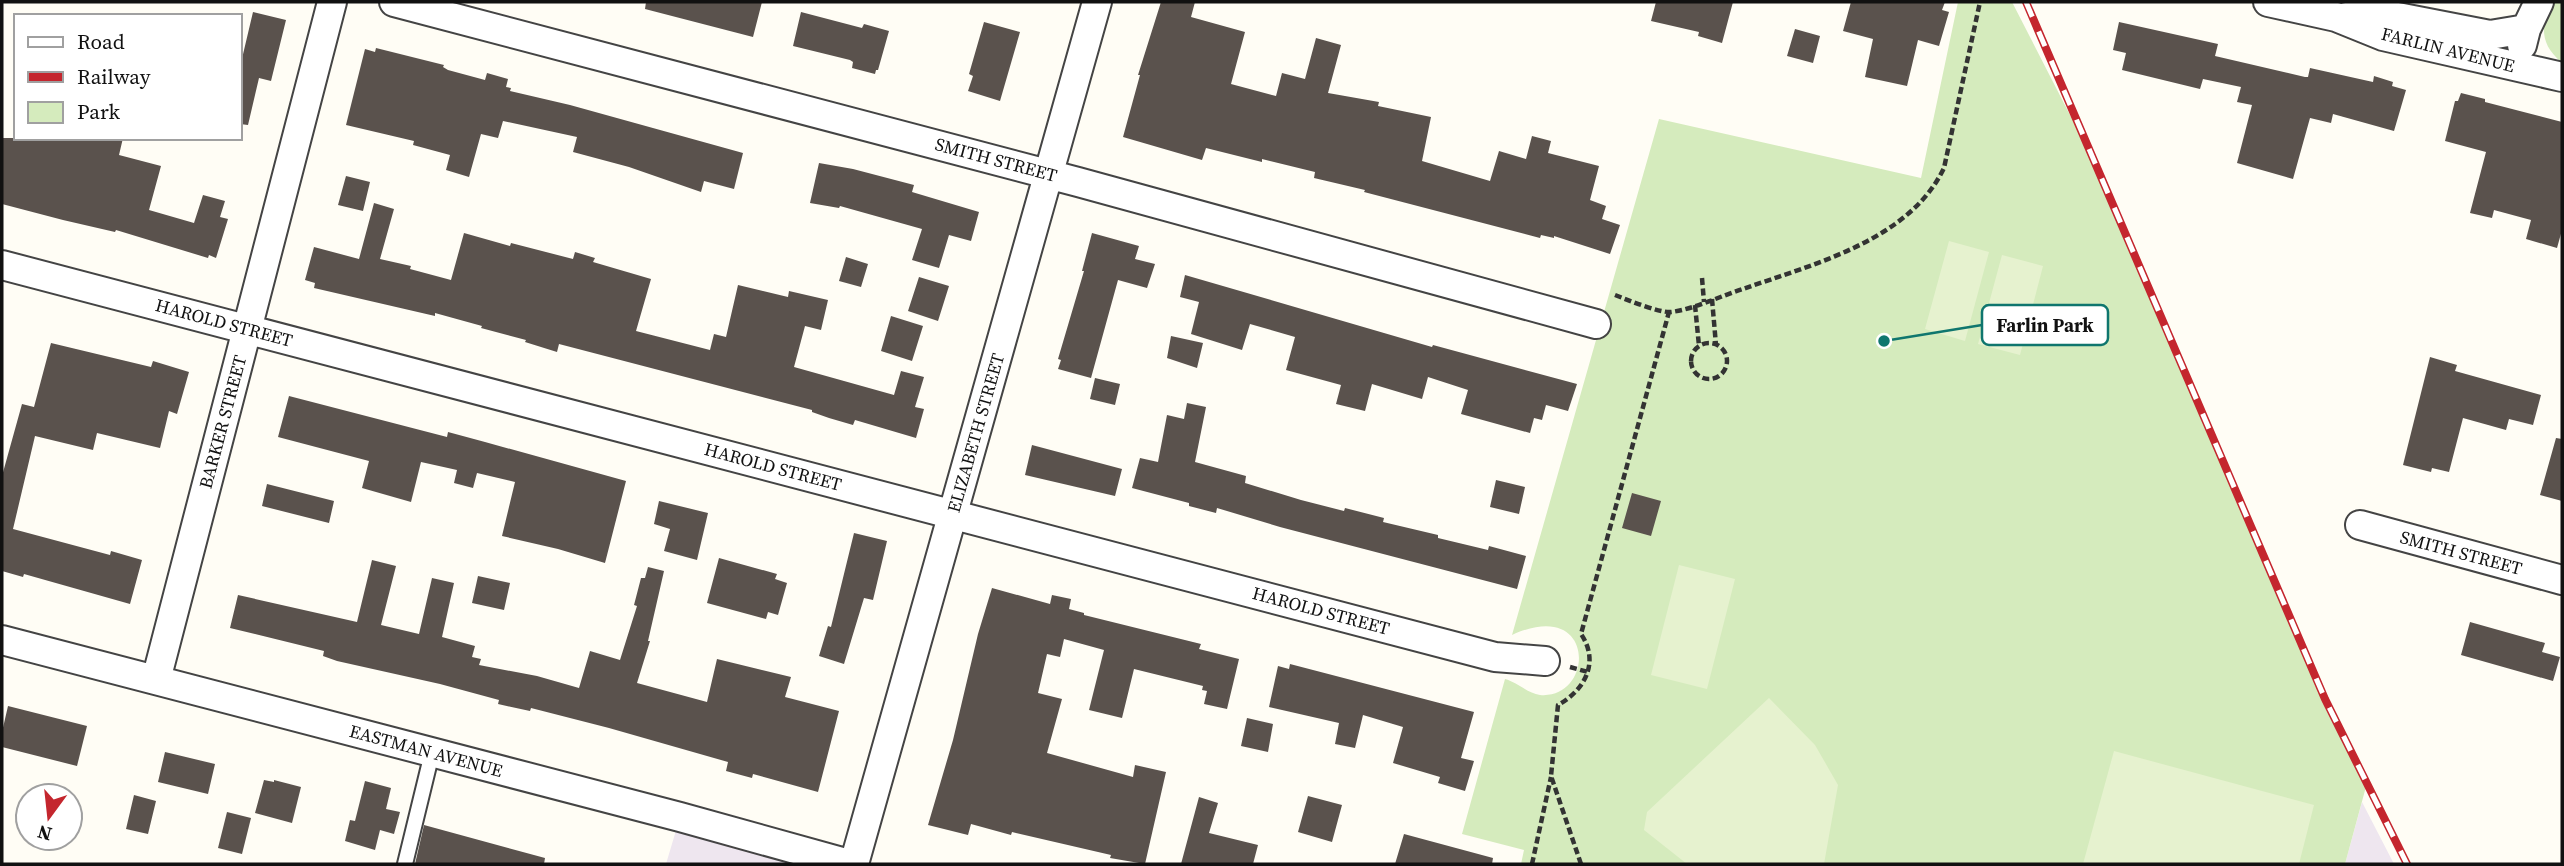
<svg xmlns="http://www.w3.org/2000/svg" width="2564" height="866" font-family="'Source Serif 4',serif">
  <rect width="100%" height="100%" fill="#fffdf5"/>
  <path fill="#eee6ef" d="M2362 802 2394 864H2345Z
    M680 817 849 864H666Z"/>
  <path fill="#d5ebbd" d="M1958 2H2012L2090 154 2325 699 2367 783 2345 864H1521L1524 850 1462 834 1505 679C1517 682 1527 693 1540 695 1595 700 1597 596 1512 635L1659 119 1921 178Z
    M2549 2H2562V63C2539 43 2542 28 2549 2Z"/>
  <path fill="#e6f2cf" d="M1949 241 1989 252 1965 341 1925 329Z
    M2002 255 2043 266 2020 355 1978 344Z
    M1679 565 1735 579 1707 689 1651 675Z
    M1769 698 1815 745 1838 785 1824 864H1687L1644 830 1647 812Z
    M2114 751 2314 805 2299 864H2083Z"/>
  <path fill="#5a524d" d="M646 2H762L753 37 645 9Z
    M1161 2H1195L1191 17 1245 32 1231 84 1276 96 1282 73 1305 79 1316 38 1341 45 1328 93 1379 102 1378 106 1431 117 1422 161 1490 181 1499 151 1526 159 1532 136 1551 141 1548 153 1599 166 1590 200 1606 206 1602 219 1620 225 1610 254 1554 236V238L1541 235 1540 238 1364 192 1365 190 1314 178 1315 172 1262 159V162L1206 148 1202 160 1123 137 1140 75H1138Z
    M1656 2H1733L1722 43 1698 36 1699 32 1651 21Z
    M1851 2H1945L1942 10 1949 12 1939 46 1918 40 1907 86 1865 77 1873 39 1843 31Z
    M253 12 286 20 271 81 259 78 248 125 240 124V67Z
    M801 12 862 28 864 24 889 31 878 70H876L875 74 852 68 853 62 850 60 793 46Z
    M984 22 1020 32 1000 101 968 91 973 76 969 74Z
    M2119 22 2218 44 2215 56 2305 77H2308L2310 68 2373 82 2374 76 2393 82 2392 86 2406 90 2394 131 2333 114 2331 123 2310 118 2293 179 2237 163 2252 105 2237 102 2241 87 2203 79 2200 89 2122 70 2126 53 2113 50Z
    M1795 29 1820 36 1813 63 1787 56Z
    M376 48 444 65 443 67 448 70 485 80 487 73 508 79 506 87 511 88 510 91 570 105 743 153 734 189 704 181 701 192 629 167 573 152 577 137 503 121 498 138 481 134 469 177 446 170 450 155 413 145 414 141 346 125 365 49 375 52Z
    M2461 93 2485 99V102L2562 122V230L2557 248 2526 239 2531 220 2494 210 2492 218 2470 213 2486 152 2445 141 2455 101H2458Z
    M2 138H123L119 155 161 166 149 210 194 223 203 195 225 201 220 217 228 219 216 258 209 255 208 258 116 230 115 232 63 220 2 204Z
    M819 163 853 169 914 185 912 192 979 212 971 241 949 235 939 268 912 260 922 229 840 206 839 208 810 203Z
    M346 176 370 182 363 211 338 205Z
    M374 203 394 209 380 259 411 266 410 269 451 280 464 233 510 246 511 243 573 259 575 252 595 258 593 262 651 279 636 331 710 350 714 334 726 337 738 285 788 297 789 291 828 300 821 330 805 326 794 367 894 395 901 371 924 377 915 407 924 409 916 438 855 420 853 425 829 418 812 412V410L559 344 557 352 525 342 526 340 481 328 482 326 435 313V316L314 288 315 283 305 280 314 247 359 259Z
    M1092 233 1139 246 1135 259 1155 264 1147 288 1118 280 1091 378 1058 369 1061 360 1058 359 1084 271H1082Z
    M846 257 868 264 861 287 839 281Z
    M1185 275 1432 347 1433 345 1577 384 1568 411 1546 405 1542 420 1534 418 1530 433 1461 414 1468 390 1428 377 1422 399 1372 384 1365 411 1336 404 1341 385 1286 370 1295 337 1250 324 1242 350 1191 334 1199 302 1180 297Z
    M919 277 949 286 938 321 908 311Z
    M891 316 923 326 912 361 881 351Z
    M1171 336 1203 343 1197 368 1167 358Z
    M51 343 151 367 153 361 189 372 177 414 169 411 160 448 97 433 93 450 35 436 13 529 110 555 111 551 142 560 130 604 24 574 23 577 2 571V476L22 404 34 407Z
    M2430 357 2457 365 2455 371 2541 395 2533 425 2509 419 2506 430 2463 418 2449 472 2432 468 2431 472 2403 465Z
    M1095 378 1120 384 1115 405 1090 399Z
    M289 396 447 437 448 432 485 442 626 481 605 563 558 549 502 536 515 482 477 473 473 488 454 483 457 470 421 462 411 502 362 488 369 461 278 437Z
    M1187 403 1206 407 1195 462 1246 476 1245 483 1301 500 1344 511 1345 508 1384 518 1383 522 1438 535V538L1488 550 1489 546 1526 556 1517 589 1280 527 1217 508 1216 513 1189 506V503L1132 488 1140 458 1158 462 1167 415 1184 419Z
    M2556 438 2562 439V501L2540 495Z
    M1032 445 1122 469 1115 496 1025 475Z
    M1496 480 1525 487 1519 514 1490 507Z
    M267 484 334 501 329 523 262 506Z
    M1632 493 1661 501 1651 536 1622 528Z
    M659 501 708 513 697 560 664 551 670 529 654 524Z
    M854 533 887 541 873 600 864 598 844 664 819 656 828 626 831 627Z
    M719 558 777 574 775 579 787 583 778 615 768 612 766 619 707 603Z
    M372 560 396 566 381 625 419 634 432 578 454 583 442 637 475 646 472 657 481 659 479 665 537 676 579 688 590 651 620 660 637 606 634 605 641 578H645L648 567 664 571 648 641H650L637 683 707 702 717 659 791 677 785 697 839 711 818 792 753 774 752 778 726 771 728 762 609 728 531 708 530 711 498 704 499 700 440 684 337 661 323 656 324 651 230 628 238 595 357 622Z
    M478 576 510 583 504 610 472 603Z
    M992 588 1050 604 1052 595 1071 599 1069 609 1084 613V615L1201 644 1199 649 1239 659 1227 709 1204 704 1207 691 1202 690 1203 686 1134 669 1122 718 1089 710 1104 650 1064 639 1060 657 1047 654 1038 693 1062 699 1047 753 1133 777 1135 765 1166 772 1145 864 1110 858 1111 855 1012 832 1011 835 971 824 968 835 928 825 953 740 978 634Z
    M2470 622 2545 643 2542 652 2560 657 2553 681 2461 655Z
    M1290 664 1474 712 1461 758 1474 761 1465 791 1438 783 1440 777 1393 763 1403 727 1363 715 1355 748 1335 744 1339 723 1269 707 1278 666 1289 669Z
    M8 706 87 726 77 766 2 747V732Z
    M1247 718 1273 724 1268 752 1241 746Z
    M165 752 215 764 208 794 158 782Z
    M264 780 274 782V780L301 787 292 823 255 813Z
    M365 781 391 788 386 809 400 812 394 834 380 830 375 850 345 841 350 820 355 821Z
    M134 795 156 801 148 834 126 829Z
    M1308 796 1342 805 1332 842 1298 832Z
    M1199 797 1218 803 1209 833 1258 845 1253 864H1181Z
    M227 812 251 818 242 854 218 848Z
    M424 825 545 858 544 864H415Z
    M1404 834 1493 858 1492 864H1395Z"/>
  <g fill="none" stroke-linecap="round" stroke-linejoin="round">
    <defs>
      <path id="service" d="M405 864 432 753"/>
      <path id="minor" d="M394 2 1078 182 1596 324
        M2268 2 2336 17 2383 36 2562 77
        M2346 17 2387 15 2490 35 2526 29
        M2522 45 2526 29 2539 2
        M2 265 1495 657 1545 661
        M2360 525 2562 580
        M2 640 680 817 849 864
        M156 680 332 2
        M854 864 1097 2"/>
    </defs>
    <use href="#service" stroke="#444" stroke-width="18"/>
    <use href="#minor" stroke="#444" stroke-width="32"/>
    <path stroke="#333" stroke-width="4.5" stroke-dasharray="7 3.5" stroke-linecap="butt" d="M1702 278 1704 302
      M1615 295C1628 300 1659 313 1671 312 1695 309 1720 296 1743 289 1813 264 1909 241 1944 168L1980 2
      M1712 299 1716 345
      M1695 305 1699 346
      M1691 361a18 18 0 1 1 36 0a18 18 0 1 1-36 0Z
      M1570 667 1588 672
      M1532 864 1551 777
      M1581 864 1551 776 1558 705C1585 690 1600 662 1581 634L1669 312"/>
    <use href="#service" stroke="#fff" stroke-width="14"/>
    <use href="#minor" stroke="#fff" stroke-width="28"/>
    <defs>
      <path id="rail" d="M2026 2 2325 699 2407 864"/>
    </defs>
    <use href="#rail" stroke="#c4262e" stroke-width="8"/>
    <use href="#rail" stroke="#fff" stroke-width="5" stroke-dasharray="16" stroke-linecap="butt"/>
  </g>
  <g text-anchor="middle" stroke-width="7" stroke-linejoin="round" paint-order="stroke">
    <g font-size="18" fill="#111" stroke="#fff">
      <text transform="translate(2448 50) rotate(14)" y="6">FARLIN AVENUE</text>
      <text transform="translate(996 160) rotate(15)" y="6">SMITH STREET</text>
      <text transform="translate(224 323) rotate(15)" y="6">HAROLD STREET</text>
      <text transform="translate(223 422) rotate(-75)" y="6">BARKER STREET</text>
      <text transform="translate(976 433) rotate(-74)" y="6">ELIZABETH STREET</text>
      <text transform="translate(773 467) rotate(15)" y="6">HAROLD STREET</text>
      <text transform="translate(2461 553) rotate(15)" y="6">SMITH STREET</text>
      <text transform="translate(1321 611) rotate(15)" y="6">HAROLD STREET</text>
      <text transform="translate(426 751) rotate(15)" y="6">EASTMAN AVENUE</text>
    </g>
  </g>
  <path fill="none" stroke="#0f766e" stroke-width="2.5" d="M1884 341L1982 325"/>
  <circle fill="#0f766e" stroke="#fff" stroke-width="2.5" cx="1884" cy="341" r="7"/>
  <rect fill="#fff" stroke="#0f766e" stroke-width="2.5" x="1982" y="305" width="126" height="40" rx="7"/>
  <g font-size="19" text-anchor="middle" font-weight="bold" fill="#111">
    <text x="2045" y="332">Farlin Park</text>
  </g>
  <rect width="2564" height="866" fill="none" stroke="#111111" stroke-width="7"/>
  <rect x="14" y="14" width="228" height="126" fill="#ffffff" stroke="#a0a0a0" stroke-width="2"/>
  <rect x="28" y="37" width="35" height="10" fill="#ffffff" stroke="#a0a0a0" stroke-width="2"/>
  <text x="77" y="49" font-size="21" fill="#111111">Road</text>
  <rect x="28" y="72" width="35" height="10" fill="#c4262e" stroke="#a0a0a0" stroke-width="2"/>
  <text x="77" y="84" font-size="21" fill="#111111">Railway</text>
  <rect x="28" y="102" width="35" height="21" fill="#d5ebbd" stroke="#a0a0a0" stroke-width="2"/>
  <text x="77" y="119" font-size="21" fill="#111111">Park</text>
  <g transform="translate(49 817) rotate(195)"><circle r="33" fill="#ffffff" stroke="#a0a0a0" stroke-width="2"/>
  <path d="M0-5L12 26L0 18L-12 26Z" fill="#c4262e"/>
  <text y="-10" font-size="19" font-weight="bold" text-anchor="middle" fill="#111111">N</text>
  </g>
</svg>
